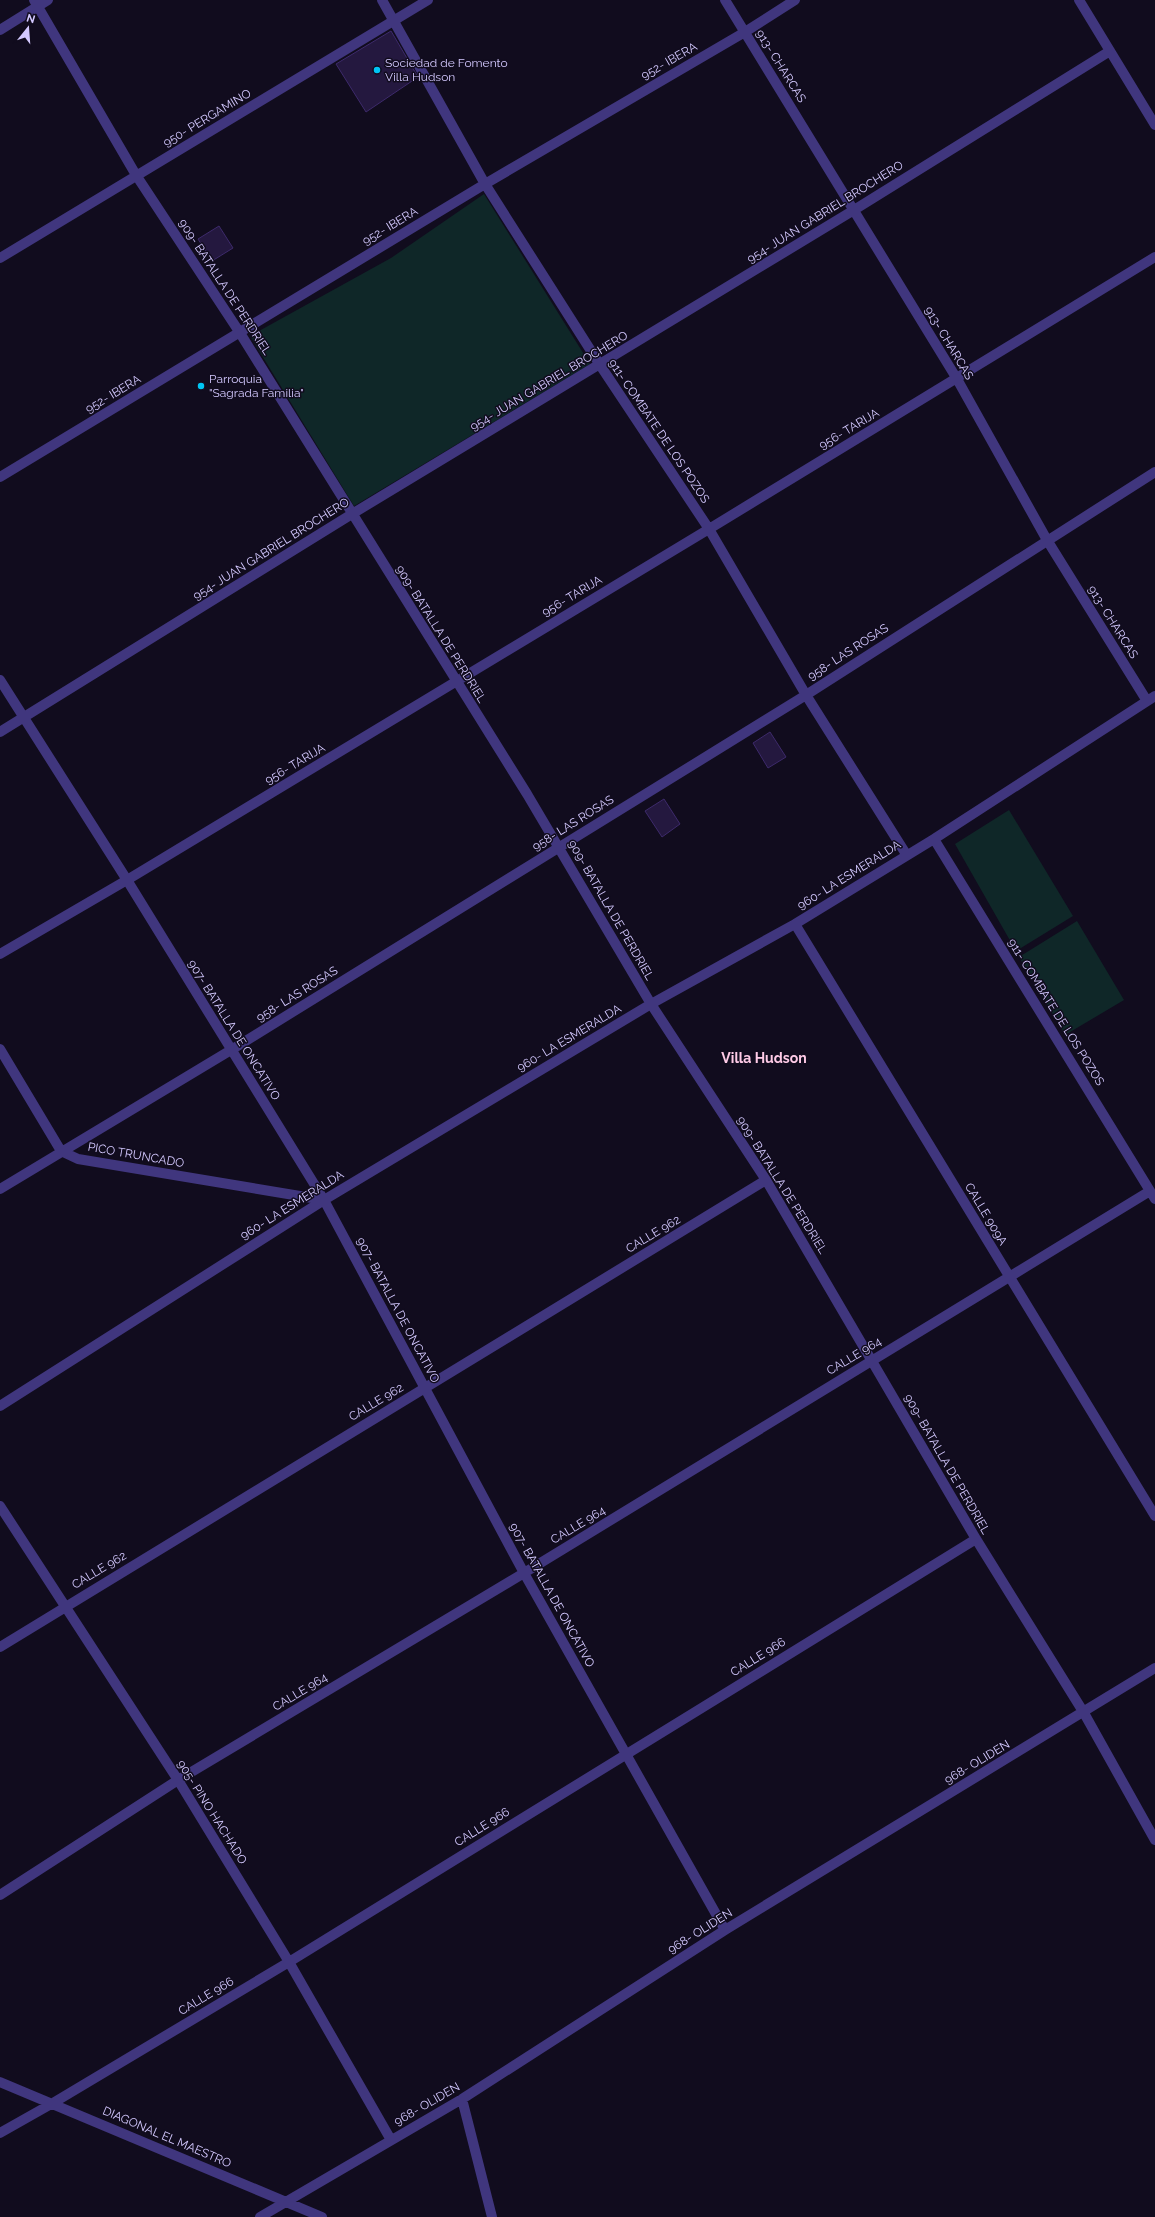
<svg xmlns="http://www.w3.org/2000/svg" width="1155" height="2217" font-family="Raleway,sans-serif">
  <rect width="100%" height="100%" fill="#110c1e"/>
  <path fill="#0f2728" d="M484 194 590 364 354 506 250 336 391 258Z
    M1009 810 1073 916 1016 951 955 844Z
    M1077 921 1124 1000 1065 1035 1019 957Z"/>
  <path fill="#24183f" stroke="#3d2a6b" d="M391 31 418 77 366 112 336 64Z
    M219 226 233 248 212 261 198 239Z
    M770 732 786 757 768 768 753 743Z
    M664 799 680 824 662 837 645 811Z"/>
  <g fill="none" stroke-linecap="round" stroke-linejoin="round">
    <path stroke="#40367e" stroke-width="10" d="M34 0 136 175 240 333 527 794 651 1004 766 1180 976 1539 1084 1713 1155 1840
      M382 0 485 184 600 365 709 529 806 695 906 854
      M725 0 957 379 1047 540 1147 701
      M1079 0 1155 125
      M0 30 48 0
      M0 258 428 0
      M0 477 485 184 745 32 795 0
      M0 680 127 880 324 1200 524 1573 725 1930
      M0 732 352 514 854 210 1110 51
      M934 839 1155 1199
      M795 924 1155 1516
      M0 954 127 880 709 529 1155 257
      M0 1049 61 1151 78 1159 324 1200
      M0 1189 231 1050 806 695 1155 472
      M0 1406 324 1200 651 1004 795 924 934 839 1155 696
      M0 1506 178 1780 289 1962 391 2140
      M0 1647 766 1180
      M0 1895 178 1780 524 1573 1150 1191
      M0 2082 322 2217
      M462 2099 492 2217
      M0 2133 53 2103 289 1962 976 1539
      M260 2217 462 2099 725 1930 1155 1668"/>
  </g>
  <g fill="#00c5f4" stroke="#110c1e" stroke-width="1.5">
    <circle cx="377" cy="70" r="4"/>
    <circle cx="201" cy="386" r="4"/>
  </g>
  <g text-anchor="middle" stroke-width="3" stroke-linejoin="round" paint-order="stroke">
    <g font-size="12" fill="#d4c9ff" stroke="#110c1e">
      <text transform="translate(669 61) rotate(-30)" y="4">952- IBERA</text>
      <text transform="translate(781 66) rotate(58)" y="4">913- CHARCAS</text>
      <text transform="translate(207 118) rotate(-31)" y="4">950- PERGAMINO</text>
      <text transform="translate(825 212) rotate(-32)" y="4">954- JUAN GABRIEL BROCHERO</text>
      <text transform="translate(390 226) rotate(-31)" y="4">952- IBERA</text>
      <text transform="translate(225 287) rotate(57)" y="4">909- BATALLA DE PERDRIEL</text>
      <text transform="translate(949 343) rotate(59)" y="4">913- CHARCAS</text>
      <text transform="translate(549 381) rotate(-31)" y="4">954- JUAN GABRIEL BROCHERO</text>
      <text transform="translate(113 394) rotate(-31)" y="4">952- IBERA</text>
      <text transform="translate(849 429) rotate(-31)" y="4">956- TARIJA</text>
      <text transform="translate(659 431) rotate(56)" y="4">911- COMBATE DE LOS POZOS</text>
      <text transform="translate(271 549) rotate(-32)" y="4">954- JUAN GABRIEL BROCHERO</text>
      <text transform="translate(572 596) rotate(-31)" y="4">956- TARIJA</text>
      <text transform="translate(1113 622) rotate(58)" y="4">913- CHARCAS</text>
      <text transform="translate(441 634) rotate(58)" y="4">909- BATALLA DE PERDRIEL</text>
      <text transform="translate(848 652) rotate(-33)" y="4">958- LAS ROSAS</text>
      <text transform="translate(295 764) rotate(-31)" y="4">956- TARIJA</text>
      <text transform="translate(573 823) rotate(-32)" y="4">958- LAS ROSAS</text>
      <text transform="translate(849 875) rotate(-32)" y="4">960- LA ESMERALDA</text>
      <text transform="translate(611 910) rotate(60)" y="4">909- BATALLA DE PERDRIEL</text>
      <text transform="translate(297 994) rotate(-32)" y="4">958- LAS ROSAS</text>
      <text transform="translate(1056 1012) rotate(58)" y="4">911- COMBATE DE LOS POZOS</text>
      <text transform="translate(234 1030) rotate(58)" y="4">907- BATALLA DE ONCATIVO</text>
      <text transform="translate(569 1038) rotate(-31)" y="4">960- LA ESMERALDA</text>
      <text transform="translate(136 1155) rotate(10)" y="4">PICO TRUNCADO</text>
      <text transform="translate(782 1185) rotate(58)" y="4">909- BATALLA DE PERDRIEL</text>
      <text transform="translate(292 1205) rotate(-32)" y="4">960- LA ESMERALDA</text>
      <text transform="translate(986 1214) rotate(59)" y="4">CALLE 909A</text>
      <text transform="translate(653 1234) rotate(-31)" y="4">CALLE 962</text>
      <text transform="translate(398 1310) rotate(62)" y="4">907- BATALLA DE ONCATIVO</text>
      <text transform="translate(854 1356) rotate(-31)" y="4">CALLE 964</text>
      <text transform="translate(376 1402) rotate(-31)" y="4">CALLE 962</text>
      <text transform="translate(947 1464) rotate(60)" y="4">909- BATALLA DE PERDRIEL</text>
      <text transform="translate(578 1525) rotate(-31)" y="4">CALLE 964</text>
      <text transform="translate(99 1570) rotate(-31)" y="4">CALLE 962</text>
      <text transform="translate(552 1595) rotate(61)" y="4">907- BATALLA DE ONCATIVO</text>
      <text transform="translate(758 1657) rotate(-32)" y="4">CALLE 966</text>
      <text transform="translate(300 1692) rotate(-31)" y="4">CALLE 964</text>
      <text transform="translate(977 1762) rotate(-31)" y="4">968- OLIDEN</text>
      <text transform="translate(212 1812) rotate(58)" y="4">905- PINO HACHADO</text>
      <text transform="translate(482 1827) rotate(-32)" y="4">CALLE 966</text>
      <text transform="translate(700 1931) rotate(-32)" y="4">968- OLIDEN</text>
      <text transform="translate(206 1996) rotate(-31)" y="4">CALLE 966</text>
      <text transform="translate(427 2104) rotate(-30)" y="4">968- OLIDEN</text>
      <text transform="translate(167 2137) rotate(23)" y="4">DIAGONAL EL MAESTRO</text>
    </g>
    <g font-size="12" fill="#d4c9ff" stroke="#110c1e" text-anchor="start">
      <text x="385" y="67">Sociedad de Fomento<tspan x="385" dy="14">Villa Hudson</tspan></text>
      <text x="209" y="383">Parroquia<tspan x="209" dy="14">"Sagrada Familia"</tspan></text>
    </g>
    <g font-size="14" font-weight="bold" fill="#ffcbe7" stroke="#110c1e">
      <text x="764" y="1063">Villa Hudson</text>
    </g>
  </g>
  <g transform="translate(28 28) rotate(17)" stroke="#110c1e" stroke-width="3" paint-order="stroke">
  <path d="M0-3L7 15L0 10L-7 15Z" fill="#d4c9ff"/>
  <text y="-6" font-size="11" font-weight="bold" text-anchor="middle" fill="#d4c9ff">N</text>
  </g>
</svg>
